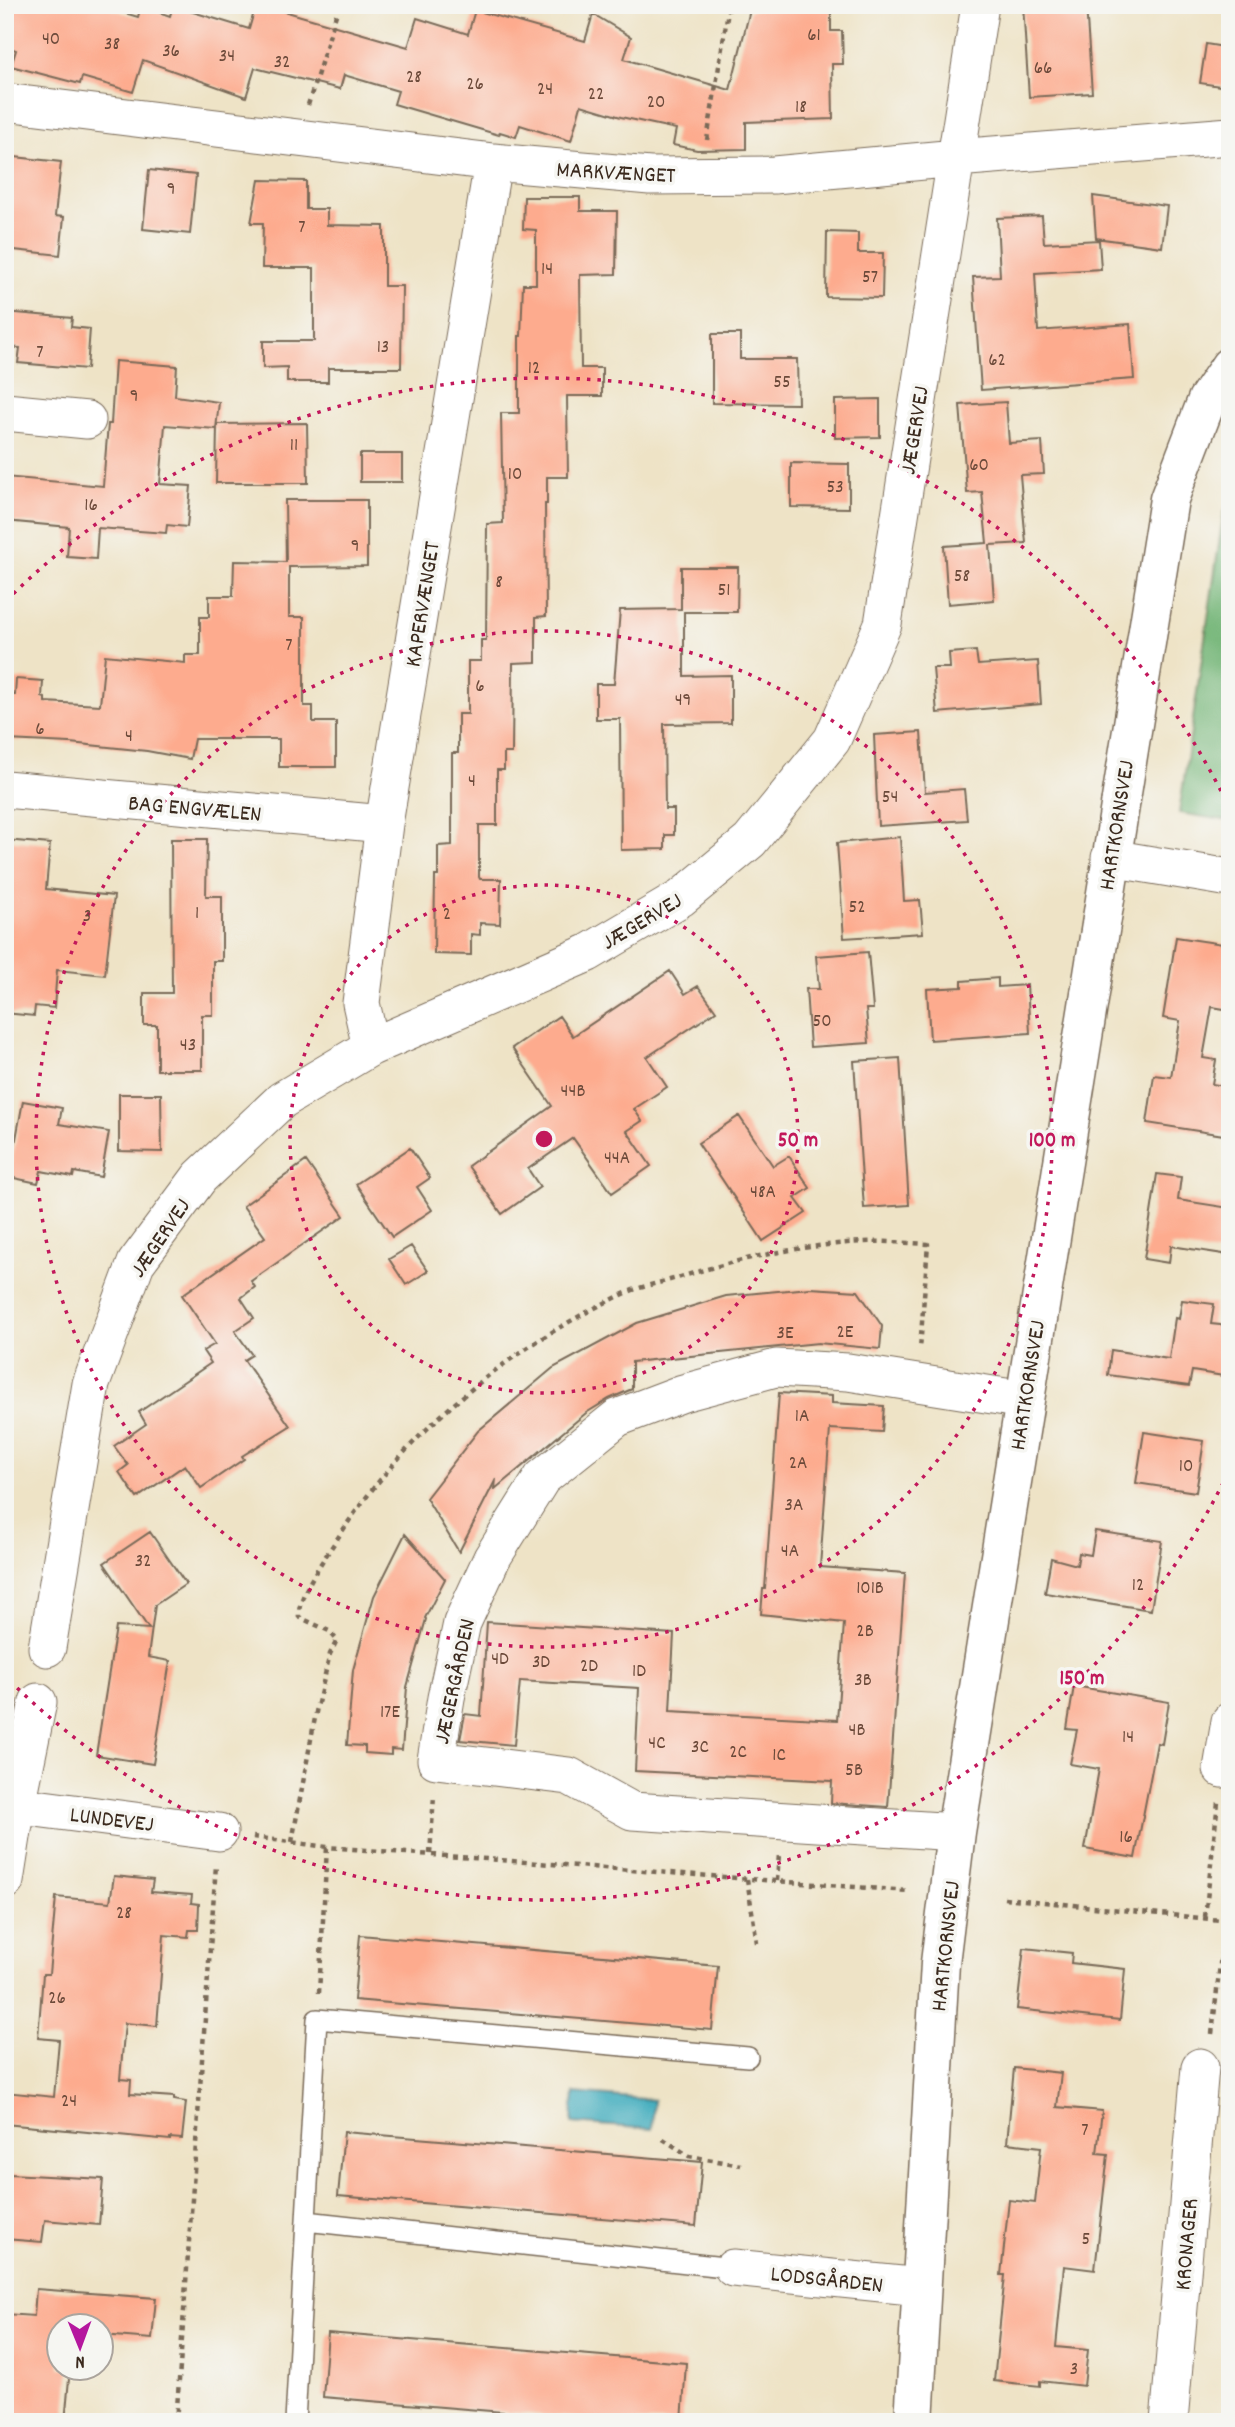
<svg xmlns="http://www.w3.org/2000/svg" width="1235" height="2427" font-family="Dekko,sans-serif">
  <rect width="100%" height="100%" fill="#f6f6f2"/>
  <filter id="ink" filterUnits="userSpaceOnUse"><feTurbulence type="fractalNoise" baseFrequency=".0143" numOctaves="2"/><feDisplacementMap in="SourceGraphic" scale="14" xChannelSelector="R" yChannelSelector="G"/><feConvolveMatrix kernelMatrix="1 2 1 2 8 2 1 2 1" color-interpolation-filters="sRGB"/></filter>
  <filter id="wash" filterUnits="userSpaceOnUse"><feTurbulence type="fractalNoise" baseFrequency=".00686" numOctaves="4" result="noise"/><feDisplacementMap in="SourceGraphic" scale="28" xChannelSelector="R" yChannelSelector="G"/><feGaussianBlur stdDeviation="1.57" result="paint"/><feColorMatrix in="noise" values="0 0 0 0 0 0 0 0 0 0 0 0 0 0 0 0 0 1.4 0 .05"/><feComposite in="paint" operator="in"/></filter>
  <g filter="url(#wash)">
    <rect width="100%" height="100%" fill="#eee3c6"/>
    <path fill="#74b678" stroke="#58704b" stroke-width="2" d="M1230 496V821L1179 813 1223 517Z"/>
    <path fill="#3facbd" stroke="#3d6b6e" stroke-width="2" d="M574 2093 654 2100 652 2129 572 2123Z"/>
    <g id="blocks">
      <path fill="#fdab8e" d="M5 5H98L138 17 141 6 170 16 173 6 249 29 256 5H263L408 47 417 18 468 34 475 10 585 41 593 14 631 37 624 59 730 90 750 10H768V5H831V31H842L843 64H832L833 119 746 122V149L697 150 673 145 676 129 621 117 581 105 571 141 520 125 516 137 500 132 499 135 394 104 398 91 344 75 340 89 255 68 246 97 143 60 133 92 82 77 80 84 11 66 16 50 5 46Z
        M1023 5H1086L1092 93 1029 97Z
        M1206 44 1230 48 1227 87 1200 83Z
        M5 156 61 162 55 216 64 217 60 255 5 249Z
        M149 170 196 175 190 234 143 229Z
        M259 180 306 181V209H327V225L384 226V286H402L401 368H328V382H287V367L263 368V341H314V268H262L263 223H251Z
        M1093 196 1167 206 1162 247 1096 238Z
        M524 197H580V211H617L616 274 580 275 581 368H602V396H567L568 477H547V504H545L546 616 536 617V662L513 663 512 753H504V770H497V825H479V877L480 879H501L500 924 480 923V935L471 934V955L434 954 435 876H438V846L452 845V753H458V714H468V661H481V640H486L487 524 503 523 501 413H519V336H521L523 284H536V230L523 229Z
        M1042 216 1044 243 1099 240 1101 269 1035 273 1038 331 1130 324 1134 379 981 390 973 277 1000 276 997 218Z
        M827 232 858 233V253H883L882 298 826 297Z
        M5 312 72 318 71 327 90 329 87 369 18 363 20 348 5 347Z
        M712 334H740V359H797L798 404 712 403Z
        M115 361 177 366 175 396 219 402 216 429 165 425 160 484 191 486 187 527 167 525 166 533 98 528 96 559 67 557 69 527 5 521V477L103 486 108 424H111Z
        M880 399V437L835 438V400Z
        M1006 402 1009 443 1042 441 1044 474 1020 475 1026 543 990 545 994 600 948 604 944 546 987 543 982 492 967 493 960 405Z
        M307 423 308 483H216L217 424Z
        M360 454H402V482H360Z
        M791 463 849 464V508L791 507Z
        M285 500H367V566L289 567V617H304V706H313V722H336V767H279V739H194L190 759 147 751 70 743 8 740 11 695H15L16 679 43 681 42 697 45 698V702L100 705 105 655 185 663V655H200V617H209V596H233L234 561 286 562Z
        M681 567H738L737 612H684V676L731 675V723L664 724 665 809H674V835H665V849L621 850 620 719H596V684H614L620 610 681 609Z
        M976 651 978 665 1038 661 1041 704 937 713 933 668H950L949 653Z
        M921 732 925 792 964 789 967 820 878 826 874 735Z
        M900 837 904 901 920 900 923 933 844 938 837 843Z
        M171 839H207L206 896H222V961H213V1015H202V1070H157V1025H144V993H172Z
        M5 840 50 844 46 889 114 896 105 975 57 970 54 1008 35 1006 34 1016 5 1013Z
        M1176 937 1230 945V1010L1212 1007 1203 1058 1216 1060 1212 1084 1230 1087V1136L1147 1123 1154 1075 1171 1077 1180 1021 1163 1018Z
        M868 952 873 1009H866L869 1043 810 1047 806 989H819L816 956Z
        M670 971 685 994 698 986 716 1011 647 1057 667 1087 634 1109 642 1121 627 1131 651 1166 612 1193 573 1138 528 1169 540 1187 502 1214 468 1166 552 1106 512 1048 559 1016 573 1036Z
        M998 978V987L1027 985 1030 1033 930 1040 927 989 962 987V981Z
        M900 1058 909 1205 864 1208 854 1061Z
        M119 1094H161L162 1152 119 1151Z
        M23 1101 62 1108 59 1124 109 1132 101 1177 74 1172 73 1177 41 1171 38 1183 9 1177Z
        M739 1116 773 1166 789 1156 810 1188 795 1198 806 1213 763 1241 698 1143Z
        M410 1148 430 1178 417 1187 432 1210 392 1237 356 1184Z
        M306 1161 344 1216 251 1281 255 1287 241 1298 254 1318 235 1331 252 1355 244 1360 290 1426 242 1456 244 1459 201 1488 185 1465 137 1498 119 1472 128 1465 114 1446 146 1424 139 1412 211 1363 203 1351 215 1344 182 1295 265 1237 243 1206Z
        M1157 1174 1181 1177 1178 1200 1230 1208V1255L1171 1246 1169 1263 1144 1259Z
        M411 1246 428 1271 406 1285 389 1259Z
        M810 1288 858 1291 882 1326 880 1349 818 1343 632 1362V1389L609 1399 586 1413 495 1489 496 1479 459 1552 426 1498 478 1431 553 1368 637 1323 726 1296Z
        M1182 1300 1214 1304 1211 1324 1230 1326V1377L1192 1371 1189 1386 1108 1375 1111 1350 1169 1359 1175 1318 1179 1319Z
        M779 1393 832 1396V1403L884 1406 882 1432 830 1429 820 1567 905 1573 888 1807 831 1803 832 1781 635 1771 639 1688 520 1681 514 1745 460 1740 465 1714 481 1716 487 1622 674 1634 670 1711 837 1720 844 1623 761 1614 763 1589H765Z
        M1144 1432 1204 1441 1196 1492 1136 1483Z
        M1095 1531 1162 1541 1151 1610 1045 1593 1051 1558 1077 1565 1079 1553 1091 1555Z
        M150 1532 186 1584 155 1605 148 1657 170 1661 153 1764 96 1755 116 1627 149 1629 104 1563Z
        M405 1534 445 1579 425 1618 426 1619 407 1687 402 1750 391 1749V1755L365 1753V1746L347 1745 353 1670 374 1596Z
        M1074 1686 1169 1702 1162 1744 1157 1743 1135 1858 1085 1849 1099 1769 1070 1764 1077 1730 1067 1729Z
        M114 1876 153 1880 151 1892 192 1895 191 1903 199 1904 198 1930H189L188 1937 164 1935 157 2026 125 2023 120 2079 131 2080 130 2094 174 2097V2100L186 2102 182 2139 170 2138V2140L5 2124V2092L54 2097 59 2040 38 2038 43 1974H49L56 1897 110 1902Z
        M360 1935 718 1966 712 2030 354 2000Z
        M1024 1948 1072 1953 1071 1963 1125 1969 1120 2020 1017 2009Z
        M1014 2068 1061 2073 1057 2107 1102 2111 1097 2153 1108 2154 1095 2270 1064 2266 1056 2347 1088 2350 1084 2386 1040 2381V2386L994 2381 1005 2275H1001L1009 2200 1035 2203 1041 2147 1007 2143Z
        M344 2132 702 2162 696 2226 338 2196Z
        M9 2174 103 2179 99 2225 45 2220 42 2242 5 2239Z
        M36 2289 156 2298 152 2339 102 2335V2326H60V2368H70L65 2422H8V2420L5 2419V2314L34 2316Z
        M328 2333 686 2363 682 2422H624L323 2397Z"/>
    </g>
  </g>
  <g filter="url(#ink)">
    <use href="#blocks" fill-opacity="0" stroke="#7a6b59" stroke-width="2"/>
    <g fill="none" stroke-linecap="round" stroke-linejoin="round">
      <defs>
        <path id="service" d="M306 2221 733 2268
          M295 2422 317 2019 748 2057"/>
        <path id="minor" d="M5 102 493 162 650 176 774 175 956 158 1230 136
          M5 412 87 420
          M5 789 384 824
          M1110 858 1230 878
          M371 1047 361 1003 384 824 493 162
          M47 1648 91 1384 136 1263 200 1177 282 1100 371 1047 588 953 681 898 750 841 832 740 883 624 980 5
          M1222 1769 1230 1721
          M5 1804 219 1832
          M956 1832 632 1811 569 1776 436 1760 446 1698 462 1623 492 1558 542 1478 617 1418 683 1393 776 1368 848 1372 1024 1400
          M5 1881 17 1805 38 1702
          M733 2268 921 2287
          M1169 2422 1200 2067"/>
        <path id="tertiary" d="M914 2422 940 1963 956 1832 1169 499 1207 400 1230 366"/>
      </defs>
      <use href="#service" stroke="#7a6b59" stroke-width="22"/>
      <use href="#minor" stroke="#7a6b59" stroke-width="39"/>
      <use href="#tertiary" stroke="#7a6b59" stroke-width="41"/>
      <path stroke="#7a6b59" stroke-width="4.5" stroke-dasharray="5 5" stroke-linecap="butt" d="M308 105 339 5
        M707 140 729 5
        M253 1837 327 1847 908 1891
        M292 1842 317 1707 330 1654 337 1640 329 1631 299 1617C296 1594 334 1545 347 1524 414 1425 517 1342 626 1293 642 1286 660 1283 677 1278 738 1259 800 1245 864 1242 885 1241 907 1243 928 1244L920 1349
        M430 1854 434 1796
        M747 1879 757 1943
        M777 1881 779 1854
        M1004 1898 1230 1921
        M1205 1917 1218 1802
        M319 1993 327 1847
        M1212 2034 1225 1920
        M663 2139 689 2156 741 2165
        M176 2422 216 1865"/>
      <use href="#service" stroke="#fff" stroke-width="19"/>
      <use href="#minor" stroke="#fff" stroke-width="37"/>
      <use href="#tertiary" stroke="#fff" stroke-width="38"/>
    </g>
  </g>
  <g fill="none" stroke="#c2185b" stroke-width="3.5" stroke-dasharray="3.5 7">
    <circle cx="544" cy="1139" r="254"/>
    <circle cx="544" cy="1139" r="508"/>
    <path d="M1228 1473A761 761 0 0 1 6 1677M6 601A761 761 0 0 1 1228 805"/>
  </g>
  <g text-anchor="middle" stroke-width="7" stroke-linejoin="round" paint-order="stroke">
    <g font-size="19" fill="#6c4a3a">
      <text x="814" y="40">61</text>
      <text x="51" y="44">40</text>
      <text x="112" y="49">38</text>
      <text x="171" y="56">36</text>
      <text x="227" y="61">34</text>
      <text x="282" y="67">32</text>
      <text x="1043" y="73">66</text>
      <text x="414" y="82">28</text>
      <text x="475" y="89">26</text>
      <text x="545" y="94">24</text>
      <text x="596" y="99">22</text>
      <text x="656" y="107">20</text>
      <text x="801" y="112">18</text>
      <text x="171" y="194">9</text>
      <text x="302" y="232">7</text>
      <text x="547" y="274">14</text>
      <text x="870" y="282">57</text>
      <text x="383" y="352">13</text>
      <text x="40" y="357">7</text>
      <text x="997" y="365">62</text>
      <text x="534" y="373">12</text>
      <text x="782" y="387">55</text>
      <text x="134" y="401">9</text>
      <text x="294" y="450">11</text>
      <text x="979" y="470">60</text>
      <text x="515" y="479">10</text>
      <text x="835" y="492">53</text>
      <text x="91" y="510">16</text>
      <text x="355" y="551">9</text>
      <text x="962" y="581">58</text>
      <text x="499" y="587">8</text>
      <text x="724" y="595">51</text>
      <text x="289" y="650">7</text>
      <text x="480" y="691">6</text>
      <text x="683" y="705">49</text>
      <text x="40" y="734">6</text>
      <text x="129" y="741">4</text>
      <text x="472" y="786">4</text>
      <text x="890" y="802">54</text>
      <text x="857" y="912">52</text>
      <text x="197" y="918">1</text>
      <text x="447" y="919">2</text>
      <text x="87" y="921">3</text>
      <text x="822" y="1026">50</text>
      <text x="188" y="1050">43</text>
      <text x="573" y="1096">44B</text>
      <text x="617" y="1163">44A</text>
      <text x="763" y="1197">48A</text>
      <text x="845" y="1337">2E</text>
      <text x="785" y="1338">3E</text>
      <text x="802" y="1421">1A</text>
      <text x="798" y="1468">2A</text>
      <text x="1186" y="1471">10</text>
      <text x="794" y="1510">3A</text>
      <text x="790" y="1556">4A</text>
      <text x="143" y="1566">32</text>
      <text x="1138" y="1590">12</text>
      <text x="870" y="1593">101B</text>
      <text x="865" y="1636">2B</text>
      <text x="500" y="1664">4D</text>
      <text x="541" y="1667">3D</text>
      <text x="589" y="1671">2D</text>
      <text x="639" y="1676">1D</text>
      <text x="863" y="1685">3B</text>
      <text x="390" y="1717">17E</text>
      <text x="857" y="1735">4B</text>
      <text x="1128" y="1742">14</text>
      <text x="657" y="1748">4C</text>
      <text x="700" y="1752">3C</text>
      <text x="738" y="1757">2C</text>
      <text x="779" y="1760">1C</text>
      <text x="854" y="1775">5B</text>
      <text x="1126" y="1842">16</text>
      <text x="124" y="1918">28</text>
      <text x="57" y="2003">26</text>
      <text x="69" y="2106">24</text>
      <text x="1085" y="2135">7</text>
      <text x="1086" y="2244">5</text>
      <text x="1074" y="2374">3</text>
    </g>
    <g font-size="23" fill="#3b2a1e" stroke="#f6f6f2">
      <text transform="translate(616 171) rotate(3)" y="8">MARKVÆNGET</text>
      <text transform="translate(913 430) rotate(-81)" y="8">JÆGERVEJ</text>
      <text transform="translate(421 604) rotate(-81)" y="8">KAPERVÆNGET</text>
      <text transform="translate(195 807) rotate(5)" y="8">BAG ENGVÆLEN</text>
      <text transform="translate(1115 825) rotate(-81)" y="8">HARTKORNSVEJ</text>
      <text transform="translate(641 920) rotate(-31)" y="8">JÆGERVEJ</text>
      <text transform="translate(159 1237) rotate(-56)" y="8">JÆGERVEJ</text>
      <text transform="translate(1026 1385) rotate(-81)" y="8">HARTKORNSVEJ</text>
      <text transform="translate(453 1681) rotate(-78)" y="8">JÆGERGÅRDEN</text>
      <text transform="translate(112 1818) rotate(7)" y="8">LUNDEVEJ</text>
      <text transform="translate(944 1946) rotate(-84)" y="8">HARTKORNSVEJ</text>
      <text transform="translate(1185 2244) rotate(-85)" y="8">KRONAGER</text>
      <text transform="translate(827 2278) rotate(6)" y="8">LODSGÅRDEN</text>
    </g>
  </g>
  <circle cx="544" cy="1139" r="10" fill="#c2185b" stroke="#f6f6f2" stroke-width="3.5"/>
  <g font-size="21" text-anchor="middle" font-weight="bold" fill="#c2185b" stroke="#f6f6f2" stroke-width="7" stroke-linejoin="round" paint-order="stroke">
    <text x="798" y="1146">50 m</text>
    <text x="1052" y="1146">100 m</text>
    <text x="1082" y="1684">150 m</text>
  </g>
  <rect width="1235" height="2427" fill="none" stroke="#f6f6f2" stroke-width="28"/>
  <g transform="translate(80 2347) rotate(179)"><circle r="33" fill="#f6f6f2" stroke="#aba49d" stroke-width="2"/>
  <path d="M0-5L12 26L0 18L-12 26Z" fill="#b5179e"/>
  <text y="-10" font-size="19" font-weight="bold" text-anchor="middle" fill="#3b2a1e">N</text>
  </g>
</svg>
